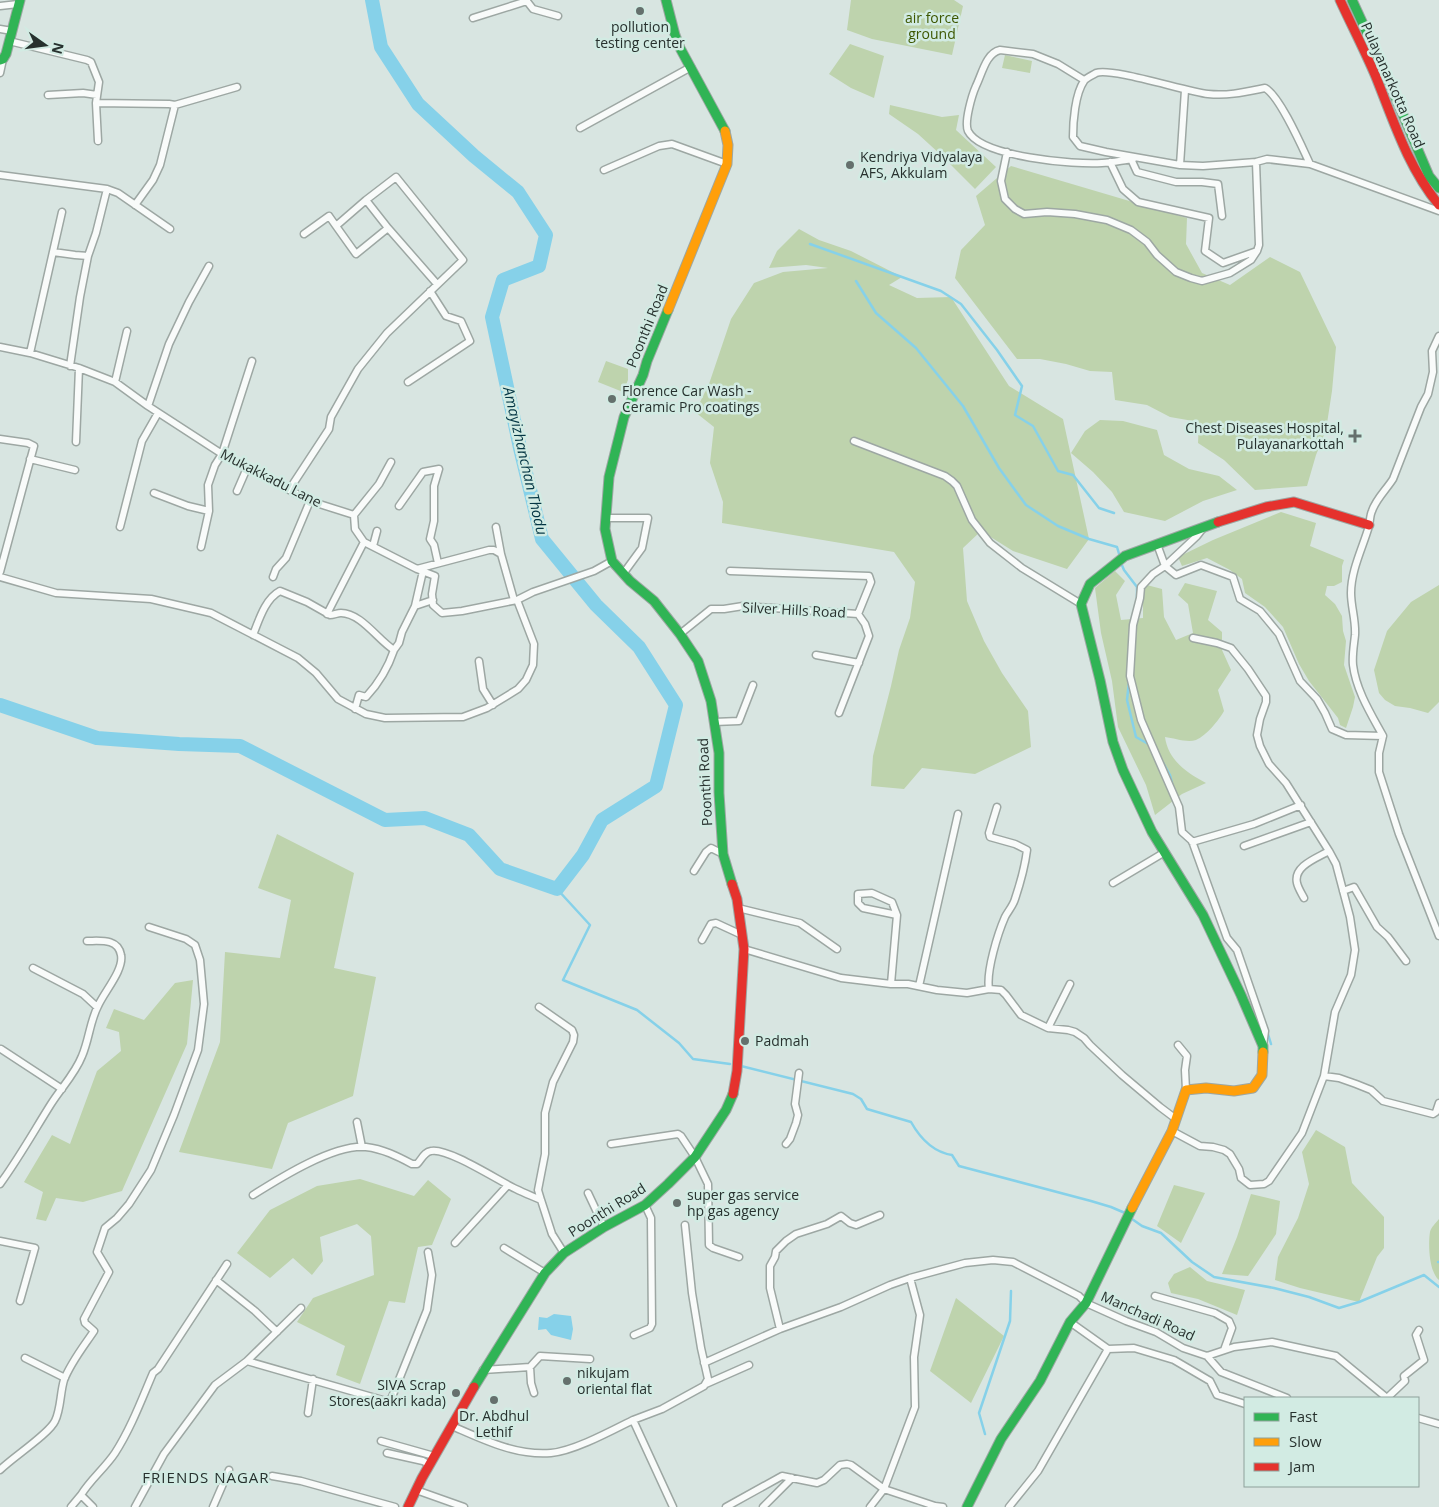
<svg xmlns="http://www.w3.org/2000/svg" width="1439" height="1507" font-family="'Open Sans',sans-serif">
  <rect width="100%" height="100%" fill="#d8e5e1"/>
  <path fill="#bed3ad" d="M851 0H954L963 6 952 55 872 39 847 30Z
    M850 44 884 56 874 98 851 88 829 74Z
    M1005 55 1032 61 1030 73 1002 68Z
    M890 105 942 117 959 115 956 130 996 167 975 189 941 155 918 134 889 114Z
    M1011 166 1187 218 1186 244 1202 273 1230 285 1270 257 1300 272 1336 347 1332 391 1326 430 1316 455 1307 486 1255 490 1224 460 1198 443 1199 422 1170 417 1147 405 1115 400 1112 372 1090 371 1066 364 1040 359H1017L955 278 961 250 985 225 976 196Z
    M799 229 819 240 851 251 902 277 889 285 917 298 951 297 1009 386 1063 419 1089 539 1067 569 1013 551 981 531 963 548 967 601 984 641 1002 673 1028 711 1031 747 975 774 922 768 904 789 871 786 873 756 891 686 899 650 910 618 915 582 894 552 722 523 723 502 710 463 714 427 695 412 709 384 731 319 754 283 783 272 828 268 806 265 769 268 777 251Z
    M606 361 628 369V380L623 392 598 382Z
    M1100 420 1123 421 1157 430 1164 455 1189 469 1219 476 1237 490 1203 501 1165 521 1124 512 1112 492 1093 472 1071 453 1085 431Z
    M1281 512 1316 523 1310 546 1344 560 1342 566V582L1334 586H1327L1325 595 1335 604 1342 616 1343 631 1346 641 1344 665 1355 697 1353 707 1346 728 1340 725 1338 718 1309 681 1299 664 1283 627 1265 607 1245 593 1242 579 1230 570 1207 558 1182 566 1178 557 1213 540Z
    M1115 571 1125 581 1116 595 1121 620 1143 618V584L1162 589 1164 617 1176 640 1193 633 1188 604 1178 595 1185 583 1217 591 1208 620 1222 632V650L1231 670 1218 690 1224 711C1219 720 1206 736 1196 740 1187 743 1174 738 1165 737 1168 760 1187 773 1206 783L1182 794 1155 815 1146 785 1118 727 1112 681 1101 633 1095 588Z
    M1439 585V702L1428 713 1410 708 1395 706 1385 700 1379 693 1374 670 1387 631 1411 602Z
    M277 834 354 873 334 968 376 977 353 1096 288 1123 272 1169 179 1152 220 1042 225 952 280 958 291 900 258 888Z
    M193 980 187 1044 122 1191 83 1202 56 1198 46 1221 36 1219 43 1192 24 1182 52 1135 70 1144 97 1071 121 1051 119 1032 106 1028 114 1009 144 1020 175 983Z
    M1316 1130 1345 1147 1352 1183 1384 1217V1248L1377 1257 1359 1302 1300 1288 1275 1280 1278 1257 1298 1218 1309 1184 1302 1152Z
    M360 1179 414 1196 428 1180 451 1199 432 1245 418 1247 405 1303 389 1301 360 1384 336 1375 345 1346 297 1322 313 1298 374 1275 371 1236 357 1224 320 1237 323 1261 312 1275 293 1258 270 1278 237 1253 270 1210 317 1186Z
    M1174 1185 1205 1193 1181 1243 1157 1226Z
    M1251 1194 1280 1201 1276 1234 1248 1276 1222 1274 1237 1237Z
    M1439 1219V1280C1429 1272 1428 1244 1430 1232 1431 1227 1436 1223 1439 1219Z
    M1190 1267 1207 1281 1245 1290 1237 1315 1198 1299 1171 1293 1168 1283 1174 1274Z
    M956 1298 1004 1336 971 1403 930 1371Z"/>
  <path fill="#86d1e9" d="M554 1314 571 1316 573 1329 571 1340 551 1335 546 1329 538 1330 539 1317 547 1318Z"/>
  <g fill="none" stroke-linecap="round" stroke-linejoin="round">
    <path stroke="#86d1e9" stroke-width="2.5" d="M810 244 941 291 961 304 997 350 1022 386 1015 415 1033 426 1058 471 1073 475 1099 508 1114 513
      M856 281 876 313 916 348 963 406 999 468 1026 505 1058 526 1089 539 1117 547 1120 557
      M1121 563 1124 570 1137 587V599
      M1129 682 1127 700 1136 737 1150 745
      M1162 761 1170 775 1172 783
      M557 889 590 925 563 980 637 1010 679 1043 693 1059 730 1064
      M1267 1031 1271 1044
      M741 1066 853 1094 861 1099 867 1109 911 1122C920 1138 933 1152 952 1155L959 1166 1091 1201 1111 1207 1125 1213
      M1132 1219 1142 1226 1161 1233 1192 1262 1214 1277 1274 1288 1309 1297 1339 1308 1359 1302 1424 1275 1439 1287
      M1438 1262H1439
      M985 1434 979 1413 1010 1321 1011 1291"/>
    <path stroke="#86d1e9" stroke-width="14" d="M0 705 97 738 179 744 240 746 385 820 425 818 469 835 500 869 557 889 583 855 602 820 656 786 676 705 639 647 596 605 542 539 520 448 492 317 503 280 539 266 546 235 518 192 474 156 418 104 381 47 372 0"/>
    <defs>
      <path id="street" d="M526 0 533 9 558 16
        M0 6 18 4
        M473 18 527 1
        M0 29 12 31
        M9 41 87 60 91 62 99 82 96 103 98 141
        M0 73 3 59
        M1084 80 1058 64 1033 54 1000 50C986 53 982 74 976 86 972 95 964 122 968 131 981 157 1075 165 1102 163 1112 163 1123 160 1133 159
        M48 95 83 93 97 95
        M96 103 169 104 175 105 237 87
        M580 128 691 67
        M1007 152 1001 181 1005 199 1015 209 1024 214 1047 212 1075 214 1107 220 1131 230 1147 242 1157 255 1176 272 1191 278 1202 281 1230 273 1251 260 1257 251 1259 245 1256 162
        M1131 159 1137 172 1176 182H1202L1218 184 1222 216
        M1110 162 1123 189 1138 202 1209 218 1205 251 1223 263 1257 251
        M1310 164C1302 147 1280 96 1265 88 1245 92 1229 96 1208 94 1187 92 1111 67 1096 73 1093 75 1086 78 1084 81 1075 94 1073 122 1073 137L1080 146 1106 152 1180 165 1203 166 1256 162 1267 159 1310 164 1439 211
        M1180 165 1185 90
        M604 170 659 146 672 144 727 164
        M0 175 107 189 118 193 170 229
        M135 205 153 180 160 165 175 105
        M388 228 437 284
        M304 234 329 216 336 226
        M53 252 75 255 88 256
        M0 347 30 353 79 368 115 382 148 406 222 454 310 501 354 515 355 529 364 542 417 569 435 576 432 594 433 605 442 613 462 611 517 600 533 592 594 571 612 561
        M30 353 62 212
        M70 366 80 297 88 256 96 233 107 189
        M115 382 127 331
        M408 382 470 341 461 321 446 316 430 291
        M148 406 169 344 189 302 209 266
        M0 439 28 443 34 446 0 572
        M854 441 945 476 952 481 957 486 972 520 990 543 1022 568 1081 604
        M76 442 79 368
        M30 459 75 470
        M289 490 329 429 331 417 358 369 387 333 463 260 396 177 366 200 336 226 356 254 388 228 366 200
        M237 491 247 468
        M154 493 188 506 209 511
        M399 506 423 472 439 469 434 486V521L430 539 434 545 438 563
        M354 515 379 484 391 462
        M606 518H648L642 548 623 574
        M120 527 142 441 158 413
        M496 527 501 554
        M1204 527 1197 536 1165 566 1153 574 1141 587 1140 598 1133 625 1130 676 1141 720 1179 807 1182 832 1192 841 1227 938 1237 950 1265 1031 1263 1046
        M1157 544 1165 566 1176 575 1201 565 1233 577 1240 599 1260 611 1279 634 1300 681 1317 699 1325 713 1332 729 1346 735 1383 736
        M373 546 377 531
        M201 547 209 511 208 485 215 465 222 454 252 361
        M417 569 489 550H494L501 554 514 600
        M730 571 869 576 871 582 858 614
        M0 577 56 593 151 599 211 613 298 658 316 673 338 699 366 714 385 718 463 717 487 708 518 689 526 680 533 665 534 644 517 600
        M273 577 276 569 286 558 310 501
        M415 606 433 600
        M327 614 364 542
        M680 634 711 609H724L743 606 858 614 865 624 869 636 839 713
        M253 635C259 620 265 599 280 591L307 602 330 615C334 615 337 613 341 613 361 613 378 640 394 650L399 643 402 632 415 606 423 571
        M816 655 859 663
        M479 661 483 689 493 705
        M355 709 359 695 366 697C379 683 388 668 394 650
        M714 722 739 721 753 685
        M1383 736C1371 714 1356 690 1353 665 1352 655 1354 645 1355 635 1356 621 1351 607 1351 593 1351 570 1363 547 1369 526 1370 521 1370 515 1372 511 1376 499 1386 490 1393 479L1421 407 1428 394 1433 372 1432 351 1439 336
        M1383 736 1379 753V772L1399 834 1439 936
        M1192 842 1254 824 1301 805
        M1244 846 1311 822
        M694 871 706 852 711 848 723 854
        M1113 883 1165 852
        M1343 891 1354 887 1377 927 1388 937 1406 961
        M1304 898C1302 894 1298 888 1297 883 1293 866 1317 858 1329 851
        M738 908 800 923 837 949
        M702 940 711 924 716 923 742 935
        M744 949 841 978 891 984H908L937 990 967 993 989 989 1001 990 1006 995 1021 1015 1048 1028 1068 1030 1075 1032 1084 1038 1090 1045 1122 1075 1160 1107 1176 1119
        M33 968 83 994 97 1007
        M891 984 897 915 892 902 872 893 858 894V903L863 908 897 915
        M919 986 958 814
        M989 989C986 971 998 933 1005 917 1008 911 1013 906 1015 899 1020 884 1025 866 1027 850L1015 844 990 837 989 833 997 807
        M539 1007 572 1030 574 1035 573 1042 553 1082 545 1113V1154L538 1190 541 1200
        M1048 1028 1070 984
        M1178 1045 1187 1056 1185 1070 1186 1090
        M1 1049 62 1089
        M1324 1076 1339 1078 1356 1084 1371 1090 1383 1101 1433 1114 1436 1112 1439 1103
        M357 1122 362 1147
        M1172 1131 1200 1146 1213 1147 1224 1150 1230 1154 1239 1169 1241 1178 1250 1185 1264 1184 1269 1181 1302 1133 1324 1076 1335 1012 1351 975 1355 950 1350 917 1336 864 1329 851 1286 783 1269 764 1260 746 1257 735 1260 719 1266 702V696L1248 669 1231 648 1217 643 1193 638
        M611 1144 678 1134 681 1136 695 1157 708 1184 709 1245 713 1248 739 1257
        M786 1144 790 1139 796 1123 798 1115 795 1104 799 1073
        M0 1184C19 1158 34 1131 51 1104 61 1088 75 1074 82 1056 89 1040 90 1021 98 1006 104 992 124 970 121 955 118 938 100 941 87 941
        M588 1193 604 1227
        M253 1195C280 1178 334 1144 366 1147 383 1149 397 1156 412 1164H417C422 1159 424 1152 431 1151 447 1147 499 1181 516 1189 524 1193 532 1196 541 1200L552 1234 564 1253
        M0 1241 35 1248 20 1301
        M455 1243 508 1185
        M504 1248 545 1273
        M910 1278 920 1315 914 1357 915 1407 884 1489 935 1506 943 1507
        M216 1280 255 1311 277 1332
        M1155 1296 1215 1313 1229 1321 1232 1328 1224 1350
        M780 1329 770 1288V1266L775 1257 776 1251 786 1241 796 1234 827 1224 841 1216 850 1223 856 1225 880 1215
        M634 1335 650 1328 652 1324 651 1218 645 1205
        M1108 1349 1134 1348 1174 1360 1210 1381 1217 1395 1245 1404
        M1207 1356 1221 1372 1287 1398
        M25 1358 65 1378
        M247 1361 301 1308
        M704 1363 780 1329 841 1307 890 1285 910 1278 965 1263 993 1260 1013 1262 1079 1296 1086 1303 1126 1321 1156 1332 1183 1348 1207 1356 1234 1347 1272 1342 1336 1356 1387 1398
        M530 1367 531 1383 534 1393
        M483 1370 530 1367 540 1356 590 1359
        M706 1384 749 1365
        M1387 1398 1405 1381 1404 1376 1424 1360 1416 1335 1419 1330
        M308 1413 313 1379
        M1418 1418 1439 1424
        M633 1420 662 1409 704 1386 708 1379 701 1348 692 1293 685 1225
        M452 1426C482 1439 516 1456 551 1453 574 1451 611 1431 633 1420L673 1507
        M381 1441 434 1456
        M387 1453 423 1461 430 1465
        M0 1470C13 1457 49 1434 55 1421 61 1409 60 1393 64 1380 71 1362 84 1346 94 1331L85 1323 84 1319 109 1272 97 1252 105 1228 117 1218 129 1204 151 1170 174 1115 198 1050 204 1004 200 960 195 945 186 939 149 927
        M272 1476 301 1481 395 1507
        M416 1490 464 1507
        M71 1507 81 1495
        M93 1507 81 1495C90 1480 105 1468 115 1453 131 1428 141 1401 153 1373L158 1369 227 1264
        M135 1507 164 1454 215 1385 247 1361 386 1401 389 1400 392 1397 427 1310 432 1275 428 1252
        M213 1507 229 1470
        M726 1507 782 1476 817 1483 824 1480 840 1465 847 1464 851 1465 884 1489 870 1507
        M763 1507 792 1478
        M1009 1507 1038 1471 1108 1349 1070 1322"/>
      <path id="fast" d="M666 0 675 35 680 48 725 131
        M1352 0 1380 61 1429 176 1439 188
        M0 60 3 59 6 54 20 0
        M668 310 647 361 643 375 624 417 609 477 605 529 612 561 630 581 654 601 680 634 698 661 711 701 719 753V793L723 854 732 884
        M1218 522 1125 556 1090 584 1081 604 1100 680 1113 742 1123 770 1152 832 1203 915 1241 995 1263 1046V1052
        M474 1387 545 1273 564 1253 604 1227 645 1205 668 1184 695 1157 726 1110 733 1094
        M967 1507 1001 1439 1040 1381 1070 1322 1086 1303 1132 1208"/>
      <path id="slow" d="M668 310 727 164 728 145 725 131
        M1132 1208 1172 1131 1186 1090 1206 1088 1234 1091 1253 1088 1262 1075 1263 1052"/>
      <path id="jam" d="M1340 0C1352 26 1365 51 1376 77 1394 122 1408 167 1439 205
        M1218 522 1266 507 1294 502 1369 525
        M732 884 737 899 744 949 737 1071 733 1094
        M408 1507 422 1478 474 1387"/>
    </defs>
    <use href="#street" stroke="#9da7a3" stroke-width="9"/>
    <use href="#fast" stroke="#9da7a3" stroke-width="11"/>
    <use href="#slow" stroke="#9da7a3" stroke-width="11"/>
    <use href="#jam" stroke="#9da7a3" stroke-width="11"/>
    <use href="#street" stroke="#f9fbfa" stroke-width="6"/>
    <use href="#fast" stroke="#30b455" stroke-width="9"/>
    <use href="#slow" stroke="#ff9f0a" stroke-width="9"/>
    <use href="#jam" stroke="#e5322d" stroke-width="9"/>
  </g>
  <g fill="#65706d" stroke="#d2ebe3" stroke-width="2">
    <circle cx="640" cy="11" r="5"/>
    <circle cx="850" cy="165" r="5"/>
    <circle cx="612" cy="399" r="5"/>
    <path d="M1352.5 428.5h5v5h5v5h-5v5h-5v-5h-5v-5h5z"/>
    <circle cx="745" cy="1041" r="5"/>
    <circle cx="677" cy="1203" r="5"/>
    <circle cx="567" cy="1381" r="5"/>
    <circle cx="456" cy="1393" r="5"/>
    <circle cx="494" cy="1400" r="5"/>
  </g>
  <g text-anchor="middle" stroke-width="5" stroke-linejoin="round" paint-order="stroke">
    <g font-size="14" fill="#3d5700" stroke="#d2ebe3">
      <text x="932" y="23">air force<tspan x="932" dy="16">ground</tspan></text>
    </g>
    <g font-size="14" fill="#27312e" stroke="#d2ebe3" text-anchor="start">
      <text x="640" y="32" text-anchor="middle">pollution<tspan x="640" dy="16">testing center</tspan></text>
      <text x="860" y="162">Kendriya Vidyalaya<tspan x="860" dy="16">AFS, Akkulam</tspan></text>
      <text x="622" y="396">Florence Car Wash -<tspan x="622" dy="16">Ceramic Pro coatings</tspan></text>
      <text x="1344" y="433" text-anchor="end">Chest Diseases Hospital,<tspan x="1344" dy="16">Pulayanarkottah</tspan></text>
      <text x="755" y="1046">Padmah</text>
      <text x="687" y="1200">super gas service<tspan x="687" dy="16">hp gas agency</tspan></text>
      <text x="577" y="1378">nikujam<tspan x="577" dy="16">oriental flat</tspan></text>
      <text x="446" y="1390" text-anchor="end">SIVA Scrap<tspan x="446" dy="16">Stores(aakri kada)</tspan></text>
      <text x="494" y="1421" text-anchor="middle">Dr. Abdhul<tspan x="494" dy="16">Lethif</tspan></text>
    </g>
    <g font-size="14" fill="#27312e" stroke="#d2ebe3">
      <text transform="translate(1393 85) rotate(66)" y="5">Pulayanarkotta Road</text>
      <text transform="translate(647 326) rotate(-68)" y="5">Poonthi Road</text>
      <text transform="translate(271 478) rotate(27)" y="5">Mukakkadu Lane</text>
      <text transform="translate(794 610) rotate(3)" y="5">Silver Hills Road</text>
      <text transform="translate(705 782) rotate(-93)" y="5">Poonthi Road</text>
      <text transform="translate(607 1210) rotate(-32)" y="5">Poonthi Road</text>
      <text transform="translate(1148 1316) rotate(24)" y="5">Manchadi Road</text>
    </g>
    <g font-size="15" font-style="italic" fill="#033543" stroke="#d2ebe3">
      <text transform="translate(525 461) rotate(77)" y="5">Amayizhanchan Thodu</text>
    </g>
    <g font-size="15" letter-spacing="1" fill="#27312e" stroke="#d2ebe3">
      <text x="206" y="1483">FRIENDS NAGAR</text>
    </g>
  </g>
  <rect x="1244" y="1397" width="175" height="90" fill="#d2ebe3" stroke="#8ea19b"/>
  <rect x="1254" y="1413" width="25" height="8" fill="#30b455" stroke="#8ea19b"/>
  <text x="1289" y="1422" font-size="15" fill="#27312e">Fast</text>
  <rect x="1254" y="1438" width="25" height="8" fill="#ff9f0a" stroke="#8ea19b"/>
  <text x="1289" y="1447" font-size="15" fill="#27312e">Slow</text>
  <rect x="1254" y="1463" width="25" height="8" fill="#e5322d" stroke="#8ea19b"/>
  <text x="1289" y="1472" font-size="15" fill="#27312e">Jam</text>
  <g transform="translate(45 45) rotate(104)" stroke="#d2ebe3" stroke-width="4" paint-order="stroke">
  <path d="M0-4L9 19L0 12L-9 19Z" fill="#27312e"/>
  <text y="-8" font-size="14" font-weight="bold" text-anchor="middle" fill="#27312e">N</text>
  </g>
</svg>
